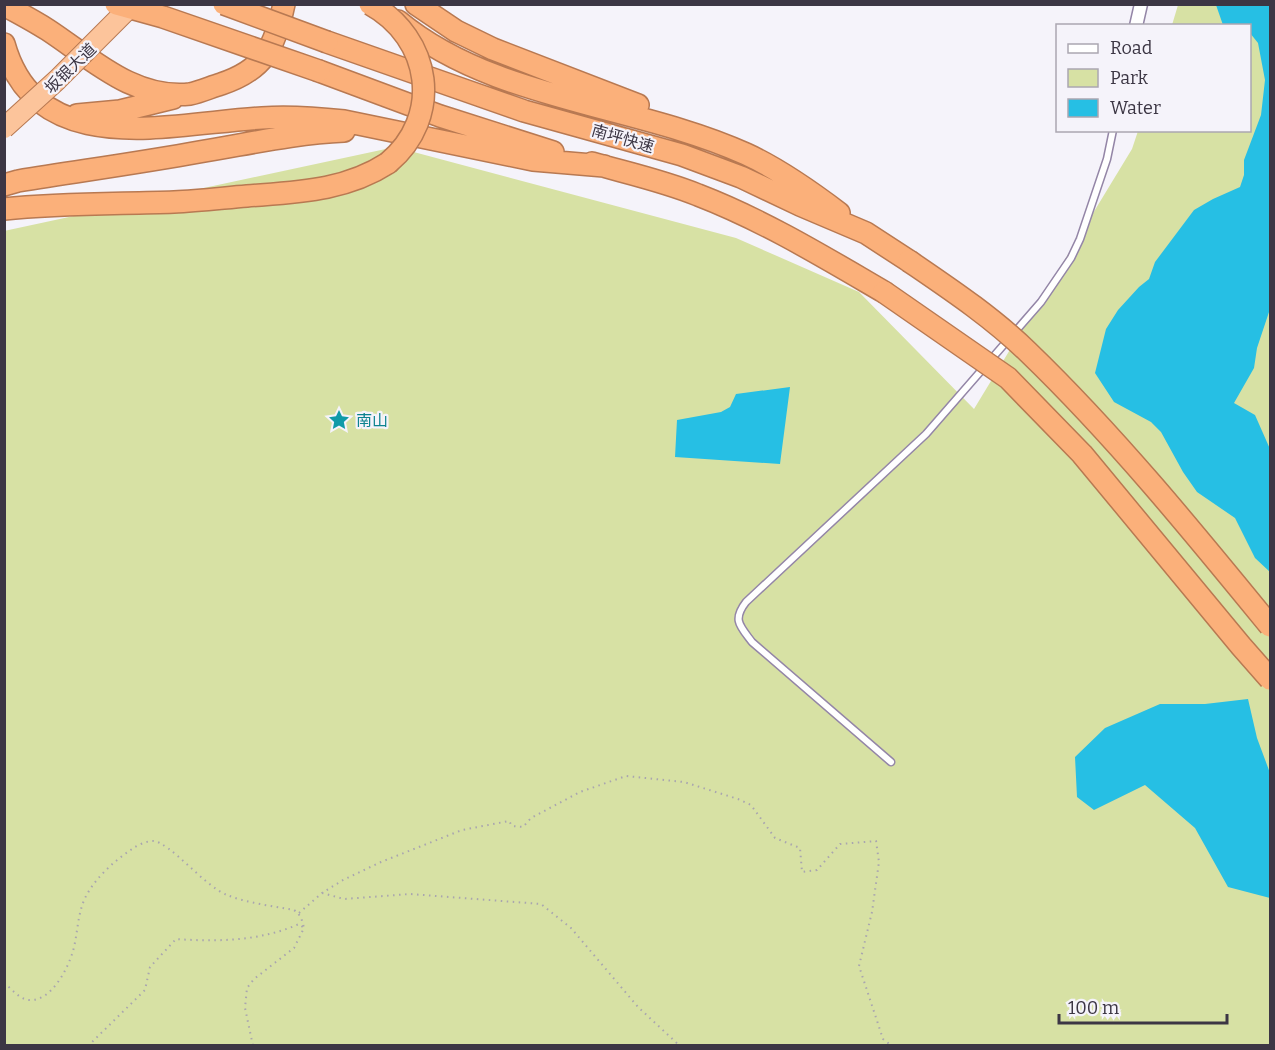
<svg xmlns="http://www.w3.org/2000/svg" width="1275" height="1050" font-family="Bitter,'Noto Sans SC',serif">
  <rect width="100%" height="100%" fill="#f5f3fa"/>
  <path fill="#d7e1a4" d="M1178 5H1270V1045H5L4 231 395 147 736 238 859 292 974 409 1132 149 1138 131 1250 130V26L1172 25Z"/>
  <path fill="#26bfe4" d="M1216 5H1270V309L1257 348 1254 368 1234 403 1255 415 1270 449V572L1255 558 1235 518 1197 492 1183 472 1161 432 1151 422 1114 402 1095 373 1106 329 1118 310 1139 287 1149 279 1155 262 1194 210 1213 199 1240 187 1244 175V160L1261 115 1265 80 1258 43 1250 33V26L1223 25Z
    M790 387 780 464 675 457 677 420 721 412 730 407 736 394Z
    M1248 699 1257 738 1270 773V898L1228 887 1195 828 1145 785 1094 810 1077 797 1075 757 1105 728 1160 704H1205Z"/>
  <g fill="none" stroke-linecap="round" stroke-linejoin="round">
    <defs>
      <path id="service" d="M891 762 752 642C740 626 732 620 746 602L926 434 1041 302 1071 258 1080 239 1107 159 1113 130"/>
      <path id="minor" d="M1136 26 1141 4"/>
      <path id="trunk" d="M416 4 456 31 493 49 638 105
        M4 5C19 13 34 21 48 30 92 59 134 100 190 94 200 92 211 87 221 84 264 70 275 47 284 4
        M398 21C493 100 636 104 746 154 779 169 810 191 839 213
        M327 42 524 111 682 155 741 177 800 205 866 233 909 261
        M4 44C37 162 172 123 262 118 289 116 316 118 344 121L533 160 604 166
        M319 71 440 116 553 152
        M77 115 120 111 173 98
        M592 163C627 173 664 181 698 195 763 220 824 257 884 292
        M4 185 18 181C79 171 139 163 199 152 248 144 295 133 344 131
        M4 209C61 203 118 204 174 202 198 201 223 198 247 196 297 192 345 191 388 163"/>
    </defs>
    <use href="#service" stroke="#9486a7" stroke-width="9"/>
    <use href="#minor" stroke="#9486a7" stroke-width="15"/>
    <use href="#trunk" stroke="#b87952" stroke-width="24"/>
    <path stroke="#a9a5af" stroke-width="2" stroke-dasharray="1.5 4.5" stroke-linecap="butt" d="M322 893 344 899 410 894 541 904 571 928 638 1007 680 1046
      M299 913 322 893 343 880 381 862 462 830 509 821 512 826 523 827 531 818 580 792 626 776 684 782 738 799 751 805 775 838 800 848 802 872 817 870 840 844 876 841 879 862 872 912 859 966 883 1039 892 1046
      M4 983C12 989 20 1000 30 1000 52 1001 68 968 73 951 78 933 77 916 85 898 95 878 114 861 132 849 138 845 146 841 153 841 170 842 204 886 227 895 247 903 272 906 294 910 301 915 302 920 304 928L294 948 254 979 247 988 245 1008 253 1046
      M88 1046 145 990 150 967 176 939C217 942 261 941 299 924L304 928"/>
    <use href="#service" stroke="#fff" stroke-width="6"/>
    <use href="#minor" stroke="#fff" stroke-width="12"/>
    <use href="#trunk" stroke="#fbb07a" stroke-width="21"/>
    <defs>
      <path id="primary-bridge" d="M4 128 57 80 133 4"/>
      <path id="trunk-bridge" d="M116 4 163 17 319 71
        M224 4 327 42
        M370 4C432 38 443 117 388 163
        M909 261C950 289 992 317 1028 352 1115 436 1194 533 1270 626
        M884 292 1008 378 1082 454 1241 646 1270 679"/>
    </defs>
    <use href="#primary-bridge" stroke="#b87952" stroke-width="22" stroke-linecap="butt"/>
    <use href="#trunk-bridge" stroke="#b87952" stroke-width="24" stroke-linecap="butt"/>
    <use href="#primary-bridge" stroke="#fcc49b" stroke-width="20"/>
    <use href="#trunk-bridge" stroke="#fbb07a" stroke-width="21"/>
  </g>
  <defs>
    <symbol id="sight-bare" viewBox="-9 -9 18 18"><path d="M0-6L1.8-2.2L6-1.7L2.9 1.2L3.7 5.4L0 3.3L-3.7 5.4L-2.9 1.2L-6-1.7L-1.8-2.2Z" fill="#0f9aa8" stroke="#f5f3fa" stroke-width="2.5" paint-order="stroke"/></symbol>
  </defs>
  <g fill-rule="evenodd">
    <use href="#sight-bare" x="324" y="405" width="30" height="30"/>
  </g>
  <g text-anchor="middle" stroke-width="4.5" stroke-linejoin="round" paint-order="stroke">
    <g font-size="16" fill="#3c3644" stroke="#f5f3fa">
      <text transform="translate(70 68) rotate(-44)" y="6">坂银大道</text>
      <text transform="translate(623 138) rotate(16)" y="6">南坪快速</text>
    </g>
    <g font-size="16" fill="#0d838f" stroke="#f5f3fa" text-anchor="start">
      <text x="356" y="426">南山</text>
    </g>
  </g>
  <rect width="1275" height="1050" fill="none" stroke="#3c3644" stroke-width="12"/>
  <rect x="1056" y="24" width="195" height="108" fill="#f5f3fa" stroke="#aba7b1" stroke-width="1.5"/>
  <rect x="1068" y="44" width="30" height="9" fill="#ffffff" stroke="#aba7b1" stroke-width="1.5"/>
  <text x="1110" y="54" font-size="18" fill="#3c3644">Road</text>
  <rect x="1068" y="69" width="30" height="18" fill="#d7e1a4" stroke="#aba7b1" stroke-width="1.5"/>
  <text x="1110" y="84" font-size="18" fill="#3c3644">Park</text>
  <rect x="1068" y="99" width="30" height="18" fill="#26bfe4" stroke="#aba7b1" stroke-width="1.5"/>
  <text x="1110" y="114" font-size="18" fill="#3c3644">Water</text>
  <path d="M1059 1014v9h168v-9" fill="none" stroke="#3c3644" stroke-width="3"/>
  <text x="1068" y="1014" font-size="18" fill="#3c3644" stroke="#f5f3fa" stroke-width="4.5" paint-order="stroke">100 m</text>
</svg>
